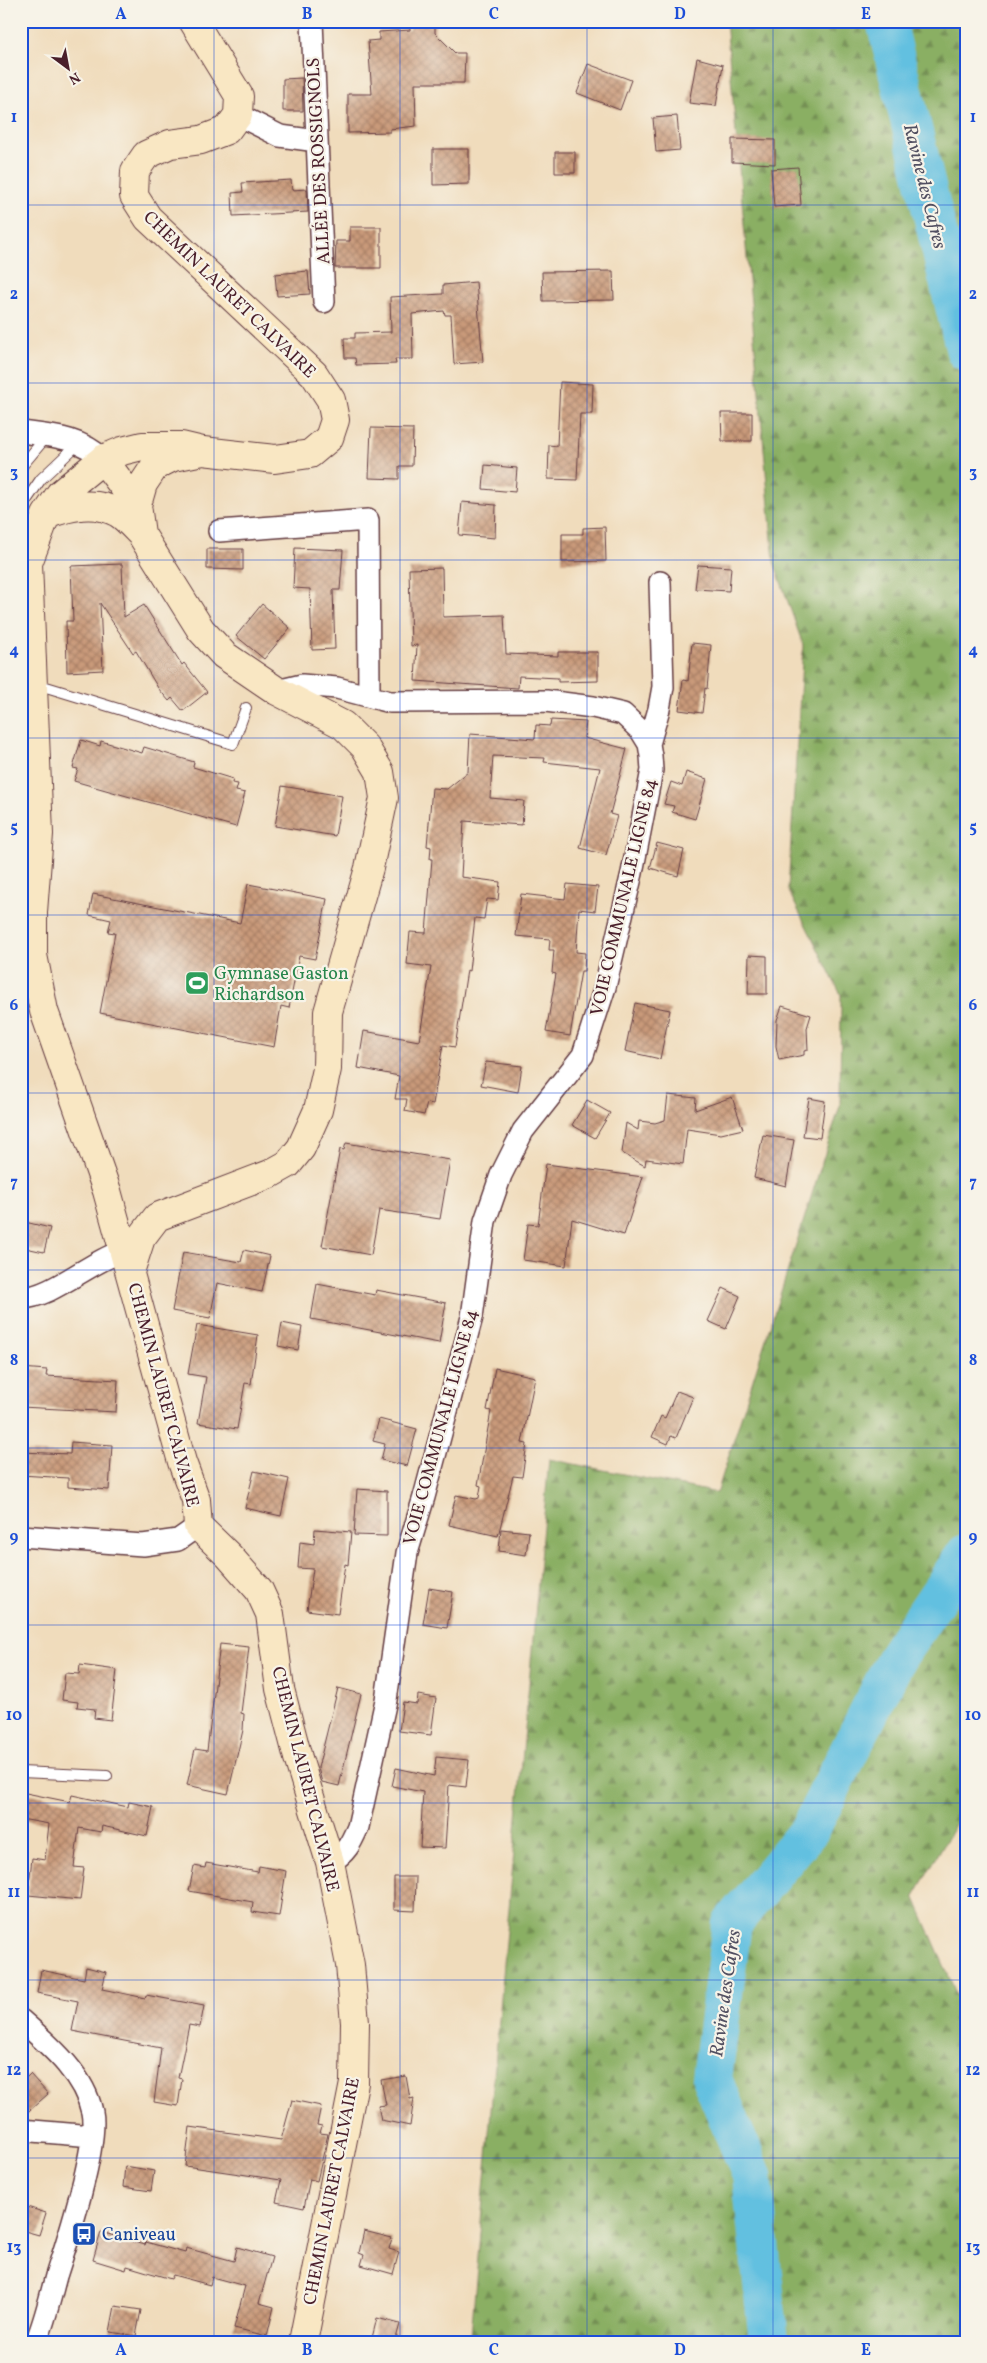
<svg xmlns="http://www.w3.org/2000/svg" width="987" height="2363" font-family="Vollkorn,serif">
  <defs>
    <pattern id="forest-firs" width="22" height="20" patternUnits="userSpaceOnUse" patternTransform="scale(1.25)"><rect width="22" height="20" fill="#8aaf64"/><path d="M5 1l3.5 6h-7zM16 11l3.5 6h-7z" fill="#738e53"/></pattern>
    <pattern id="building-cross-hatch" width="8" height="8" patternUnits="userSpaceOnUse" patternTransform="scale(1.25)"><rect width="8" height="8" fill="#c99a7a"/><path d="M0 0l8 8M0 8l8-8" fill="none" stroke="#a57d64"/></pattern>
  </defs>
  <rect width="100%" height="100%" fill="#f7f3e8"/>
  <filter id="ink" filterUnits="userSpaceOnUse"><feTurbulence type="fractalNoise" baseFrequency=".02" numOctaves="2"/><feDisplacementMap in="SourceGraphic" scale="10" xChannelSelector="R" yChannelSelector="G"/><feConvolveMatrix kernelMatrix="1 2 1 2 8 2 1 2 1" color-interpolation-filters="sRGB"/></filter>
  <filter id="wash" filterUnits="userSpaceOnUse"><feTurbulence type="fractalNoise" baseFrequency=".0096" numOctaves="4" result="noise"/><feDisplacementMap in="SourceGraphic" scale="20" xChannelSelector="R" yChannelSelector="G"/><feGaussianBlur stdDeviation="1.12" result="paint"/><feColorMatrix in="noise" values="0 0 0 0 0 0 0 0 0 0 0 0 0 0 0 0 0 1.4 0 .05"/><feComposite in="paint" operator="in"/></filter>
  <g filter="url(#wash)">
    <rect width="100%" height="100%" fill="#f0dcbc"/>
    <path fill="url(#forest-firs)" stroke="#6a6748" d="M726 21H966V1806L914 1896 966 2016V2342H467L471 2335 549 1459 717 1493 840 1106 841 995 788 890 803 645 774 562Z"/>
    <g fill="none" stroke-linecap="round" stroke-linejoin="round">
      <path stroke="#62c0e0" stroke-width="40" d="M886 21 966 351
        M769 2342 752 2175 712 2079 732 1923 810 1829 897 1657 966 1554"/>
    </g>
    <g id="blocks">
      <path fill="url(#building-cross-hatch)" d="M410 24H435V33L455 53H465L464 83H415L416 126 390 129V132L348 133V94H372L368 41 379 40V32L410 30Z
        M697 58 723 65 716 106 689 103Z
        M588 64 631 80 620 110 577 93Z
        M302 78 303 111H283V79Z
        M677 116 680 150 656 152 653 118Z
        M732 139 775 140V164L732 162Z
        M433 149H469V184L433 185Z
        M555 152H575V173H555Z
        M798 167 801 205 774 207 771 169Z
        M291 180 292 190 307 189 308 212 233 216 232 193 243 192 242 183Z
        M350 227H381V268H335L336 241H350Z
        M308 271 310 294 277 296 275 274Z
        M613 271 614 300 543 301 542 272Z
        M476 282 483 362 454 364 451 315H445L444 311 412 314 413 359H395L396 364 356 365 355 358H345L344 338H355V333L391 332 390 297 443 294V285Z
        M560 382 593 384 592 414H580L577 480 548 479 549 445 557 446Z
        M721 413H752V441H722Z
        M371 428 413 429 412 466H399V479L369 478Z
        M485 465 517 468 515 492 483 489Z
        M462 502 496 505 495 538 459 535Z
        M605 527 606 561 562 562V534H583V528Z
        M295 548 343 550 340 590H333L335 649 312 650 310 589 293 588Z
        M207 549H243V570L207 569Z
        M122 564 124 617 144 605 182 665 184 663 207 692 183 711 172 698 169 701 158 688 136 651 133 653 100 603 103 670 67 672 66 621H73L71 566Z
        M698 565 731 567 729 591 695 589Z
        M442 568 443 617 504 615 506 654 558 656V652H598V681L558 682V678L519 676 518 688 415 681 417 645 411 646 409 569Z
        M262 604 290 628 264 659 236 636Z
        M692 643 711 645 707 689 705 688 702 713 679 710 683 680 688 681Z
        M551 720 586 722 584 738 627 749 610 814 617 816 606 855 580 848 600 768 544 762 545 758 493 756 490 798 524 801 522 825 464 821 461 877 500 882 498 900 487 899 484 919 475 918 469 971 467 970 455 1047 443 1045 433 1104 427 1103 424 1115 405 1111 407 1099H395L399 1076 358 1068 364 1031 419 1041 431 967 407 964 410 932 426 933 432 859H430L431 847 427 846 432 788 447 789 468 772 470 734 535 739 536 725 550 726Z
        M81 740 100 746 101 741 142 753 144 747 194 762 193 767 233 779 232 783 238 784 236 791 245 793 236 827 74 781 78 769 73 768Z
        M686 772 707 779 695 819 672 812 674 806 664 804 671 782 682 786Z
        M282 786 342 796 335 836 275 826Z
        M657 843 684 850 678 876 650 868Z
        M248 884 327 899 315 959 299 956 289 1008 281 1006 274 1047 100 1013 115 933 108 932 111 920 89 915 93 894 240 923Z
        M567 884 598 887 595 911 579 909 576 952 585 953 584 971H581L570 1036 546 1032 556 974 552 973 554 950H549L550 939 516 936 521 894 565 899Z
        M749 955 767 956V994H748Z
        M635 1003 670 1010 660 1059 625 1051Z
        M782 1006 811 1015 807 1028 808 1050 804 1051V1055L779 1060 776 1046 777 1020Z
        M486 1062 522 1066 518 1092 481 1085Z
        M668 1095 696 1098 695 1110 732 1097 743 1129 721 1134 687 1129 683 1164 646 1159 645 1166 622 1153 626 1123 638 1130 639 1121 655 1123 665 1120Z
        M809 1098 825 1101 820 1138 803 1136Z
        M587 1100 610 1113 595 1138 572 1125Z
        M763 1135 794 1140 786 1186 754 1178Z
        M346 1143 450 1160 440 1219 379 1210 371 1255 322 1246 340 1149 344 1150Z
        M546 1164 643 1177 624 1235 572 1219 566 1266 523 1260 528 1224 538 1225Z
        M21 1221 50 1228 44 1252 21 1247Z
        M244 1250 270 1256 262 1292 217 1283 210 1318 172 1311 183 1252 241 1262Z
        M317 1284 375 1295 376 1290 446 1303 439 1343 311 1319Z
        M723 1288 740 1296 726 1329 708 1321Z
        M282 1323 302 1327 298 1350 278 1346Z
        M197 1325 258 1335 251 1384 245 1383 237 1429 198 1423 206 1377 188 1374Z
        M21 1368 47 1370 46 1376 118 1380 116 1412 21 1407Z
        M495 1368 535 1377 522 1443 527 1444 522 1477 513 1476 498 1536 449 1525 456 1495 476 1499 479 1498 481 1486 478 1485 491 1411 487 1410Z
        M677 1391 693 1397 676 1438 671 1436 668 1444 652 1437 661 1416 665 1418Z
        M379 1419 417 1429 407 1466 381 1460 385 1444 373 1441Z
        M71 1442 112 1445 109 1490 68 1487V1478L21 1475V1452L70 1454Z
        M254 1471 289 1479 281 1516 245 1508Z
        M357 1489 387 1491V1536L354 1535Z
        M315 1529 351 1532 348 1565 345 1564 338 1614 307 1610 313 1569 298 1568 300 1542 314 1544Z
        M501 1529 529 1532 526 1555 499 1551Z
        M429 1588 453 1592 447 1628 423 1624Z
        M220 1644 249 1647 241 1713 244 1714 243 1730 228 1794 187 1785 195 1749 207 1751Z
        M80 1665 117 1670 111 1720 94 1718 95 1709 77 1707 78 1702 62 1700 65 1673 79 1674Z
        M338 1688 361 1694 339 1786 322 1782 318 1768Z
        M418 1695 436 1698 431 1735 399 1731 403 1702 417 1704Z
        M436 1757 469 1760 466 1787 449 1785 445 1848 420 1847 423 1792 392 1786 396 1768 434 1776Z
        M21 1792 70 1802 72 1795 128 1807 129 1802 153 1807 147 1836 102 1826 101 1832 79 1828 74 1867 84 1868 80 1900 28 1895 32 1858 45 1860 49 1824 21 1819Z
        M206 1863 258 1872 259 1866 286 1871 279 1916 252 1912 253 1902 189 1891 194 1866 205 1868Z
        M394 1877H416L415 1911 394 1910Z
        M86 1967 106 1972 102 1989 145 1998 146 1995 204 2006 200 2027 189 2025 178 2078 182 2079 178 2106 154 2102 161 2048 72 2031 78 2001 37 1993 41 1970 84 1979Z
        M30 2074 48 2094 21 2118V2083Z
        M406 2076 410 2099 414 2098 410 2126 381 2120 378 2106 386 2105 381 2080Z
        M292 2100 321 2106 317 2125 322 2126 320 2133 328 2134 317 2181 310 2179 304 2208 276 2202 281 2180 185 2166 190 2127 281 2140Z
        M125 2166 154 2171 151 2191 123 2187Z
        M21 2205 46 2213 39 2235 21 2230Z
        M364 2231 392 2238 389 2249 399 2252 393 2274 361 2265 364 2255 359 2253Z
        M101 2232 145 2245 146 2242 185 2253 186 2248 234 2261 237 2247 272 2257 259 2303 274 2307 267 2336 234 2328 245 2286 212 2277 210 2285 173 2275 171 2279 127 2266 126 2270 93 2260Z
        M115 2306 141 2310 136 2336 110 2332Z
        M377 2318 400 2324 395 2342H371Z"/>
    </g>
  </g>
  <g filter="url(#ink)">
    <use href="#blocks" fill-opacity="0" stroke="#633b41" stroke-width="1"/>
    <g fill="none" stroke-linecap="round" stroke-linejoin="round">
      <defs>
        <path id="service" d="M21 467 47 436
          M21 508 41 479 79 443
          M35 687 43 686 233 744 246 708
          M21 1772 107 1776"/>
        <path id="minor" d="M312 21 324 302
          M238 115 280 136 317 141
          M21 432C52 436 80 437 103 459
          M219 531 368 520 369 696
          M277 691 302 685 337 688 390 702 546 701 593 707 623 714 641 731 649 744 651 756 652 770 632 873 605 987 583 1055 523 1131 501 1175 485 1221 472 1317 424 1497 407 1553 386 1700 358 1827C351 1843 346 1854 330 1862
          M649 744 659 709 663 687 660 582
          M21 1298C52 1298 91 1260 124 1251
          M21 1536 143 1545 178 1540 198 1526
          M21 2020C49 2045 84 2074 92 2112 99 2144 67 2242 56 2276 50 2298 45 2321 36 2342
          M21 2130 92 2136"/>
        <path id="secondary" d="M203 451 182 446H142L122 451 103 459 60 494 46 515 28 563 39 834 33 912V955L44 1011 107 1191 182 1462 196 1500 198 1526 229 1556 259 1590 270 1614 280 1689 298 1758 330 1862 350 1965 355 2023 354 2083 303 2342
          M103 459 137 505
          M46 515C69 506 95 500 118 513 126 518 134 527 141 534
          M130 1272 141 1238 157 1217 270 1174 288 1164 301 1148 318 1110 327 1069 328 1012 369 868 384 798 380 772 365 747 343 725 277 691 224 655 201 630 141 534 137 505 143 484 155 466 173 457 203 451 275 459 310 454 329 438 335 420 331 400 314 374 148 218 134 196 135 171 146 155 170 144 201 140 227 130 238 115 239 96 193 21"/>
      </defs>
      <use href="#service" stroke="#633b41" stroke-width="12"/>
      <use href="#minor" stroke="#633b41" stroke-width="24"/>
      <use href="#secondary" stroke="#633b41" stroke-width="30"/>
      <use href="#service" stroke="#fff" stroke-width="10"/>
      <use href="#minor" stroke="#fff" stroke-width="21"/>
      <use href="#secondary" stroke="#f9e7c3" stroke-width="28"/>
    </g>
  </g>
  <path fill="none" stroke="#1d4ed8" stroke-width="1" stroke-opacity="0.55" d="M214 21V2342M400 21V2342M587 21V2342M773 21V2342M21 205H966M21 383H966M21 560H966M21 738H966M21 915H966M21 1093H966M21 1270H966M21 1448H966M21 1625H966M21 1803H966M21 1980H966M21 2158H966"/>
  <defs>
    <symbol id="stadium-square" viewBox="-11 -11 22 22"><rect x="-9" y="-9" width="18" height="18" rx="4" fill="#2e9e5b" stroke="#f7f3e8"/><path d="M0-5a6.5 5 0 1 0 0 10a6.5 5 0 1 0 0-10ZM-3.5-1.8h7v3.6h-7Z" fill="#fff"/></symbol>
    <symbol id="bus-square" viewBox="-11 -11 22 22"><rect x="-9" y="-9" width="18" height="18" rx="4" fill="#1a4fb4" stroke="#f7f3e8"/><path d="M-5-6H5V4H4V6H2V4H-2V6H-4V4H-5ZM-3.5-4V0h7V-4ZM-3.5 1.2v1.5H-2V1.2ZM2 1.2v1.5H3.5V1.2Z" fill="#fff"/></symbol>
  </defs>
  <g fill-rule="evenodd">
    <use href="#stadium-square" x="183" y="969" width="28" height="28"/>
    <use href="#bus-square" x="70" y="2220" width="28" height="28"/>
  </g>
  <g text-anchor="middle" stroke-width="4.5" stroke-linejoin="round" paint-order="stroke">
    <g font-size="18" fill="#4a1f2b" stroke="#f7f3e8">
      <text transform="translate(318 161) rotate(-93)" y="6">ALLÉE DES ROSSIGNOLS</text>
      <text transform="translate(230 294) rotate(44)" y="6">CHEMIN LAURET CALVAIRE</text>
      <text transform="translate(623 897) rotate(-77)" y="6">VOIE COMMUNALE LIGNE 84</text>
      <text transform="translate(164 1395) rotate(75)" y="6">CHEMIN LAURET CALVAIRE</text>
      <text transform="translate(440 1427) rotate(-75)" y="6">VOIE COMMUNALE LIGNE 84</text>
      <text transform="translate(306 1779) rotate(76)" y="6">CHEMIN LAURET CALVAIRE</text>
      <text transform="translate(331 2191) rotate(-79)" y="6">CHEMIN LAURET CALVAIRE</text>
    </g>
    <g font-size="18" fill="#27864d" stroke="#f7f3e8" text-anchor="start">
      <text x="214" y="979">Gymnase Gaston<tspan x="214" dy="21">Richardson</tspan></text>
    </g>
    <g font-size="18" fill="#164399" stroke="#f7f3e8" text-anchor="start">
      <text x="102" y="2240">Caniveau</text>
    </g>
    <g font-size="19" font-style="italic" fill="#514f61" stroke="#f7f3e8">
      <text transform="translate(926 186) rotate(76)" y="7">Ravine des Cafres</text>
      <text transform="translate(724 1993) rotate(-82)" y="7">Ravine des Cafres</text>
    </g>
  </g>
  <rect width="987" height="2363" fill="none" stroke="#f7f3e8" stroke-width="55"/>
  <g transform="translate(68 68) rotate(148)" stroke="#f7f3e8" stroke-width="4" paint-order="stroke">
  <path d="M0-4L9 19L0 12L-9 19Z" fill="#4a1f2b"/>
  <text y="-8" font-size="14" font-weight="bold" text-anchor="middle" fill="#4a1f2b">N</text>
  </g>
  <rect x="28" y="28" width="932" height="2308" fill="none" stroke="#1d4ed8" stroke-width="2"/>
  <g font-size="16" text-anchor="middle" font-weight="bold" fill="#1d4ed8">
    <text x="121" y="19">A</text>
    <text x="307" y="19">B</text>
    <text x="494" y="19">C</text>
    <text x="680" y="19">D</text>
    <text x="866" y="19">E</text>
    <text x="14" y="122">1</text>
    <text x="973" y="122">1</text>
    <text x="14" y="299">2</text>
    <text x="973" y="299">2</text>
    <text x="14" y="477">3</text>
    <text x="973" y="477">3</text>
    <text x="14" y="655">4</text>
    <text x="973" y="655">4</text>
    <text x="14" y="832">5</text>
    <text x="973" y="832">5</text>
    <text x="14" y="1010">6</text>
    <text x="973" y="1010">6</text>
    <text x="14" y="1187">7</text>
    <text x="973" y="1187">7</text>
    <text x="14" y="1365">8</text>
    <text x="973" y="1365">8</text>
    <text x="14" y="1542">9</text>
    <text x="973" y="1542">9</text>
    <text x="14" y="1720">10</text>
    <text x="973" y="1720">10</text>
    <text x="14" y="1897">11</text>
    <text x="973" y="1897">11</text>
    <text x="14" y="2075">12</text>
    <text x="973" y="2075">12</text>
    <text x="14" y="2252">13</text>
    <text x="973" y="2252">13</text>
    <text x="121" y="2355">A</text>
    <text x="307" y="2355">B</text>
    <text x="494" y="2355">C</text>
    <text x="680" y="2355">D</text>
    <text x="866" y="2355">E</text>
  </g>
</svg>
